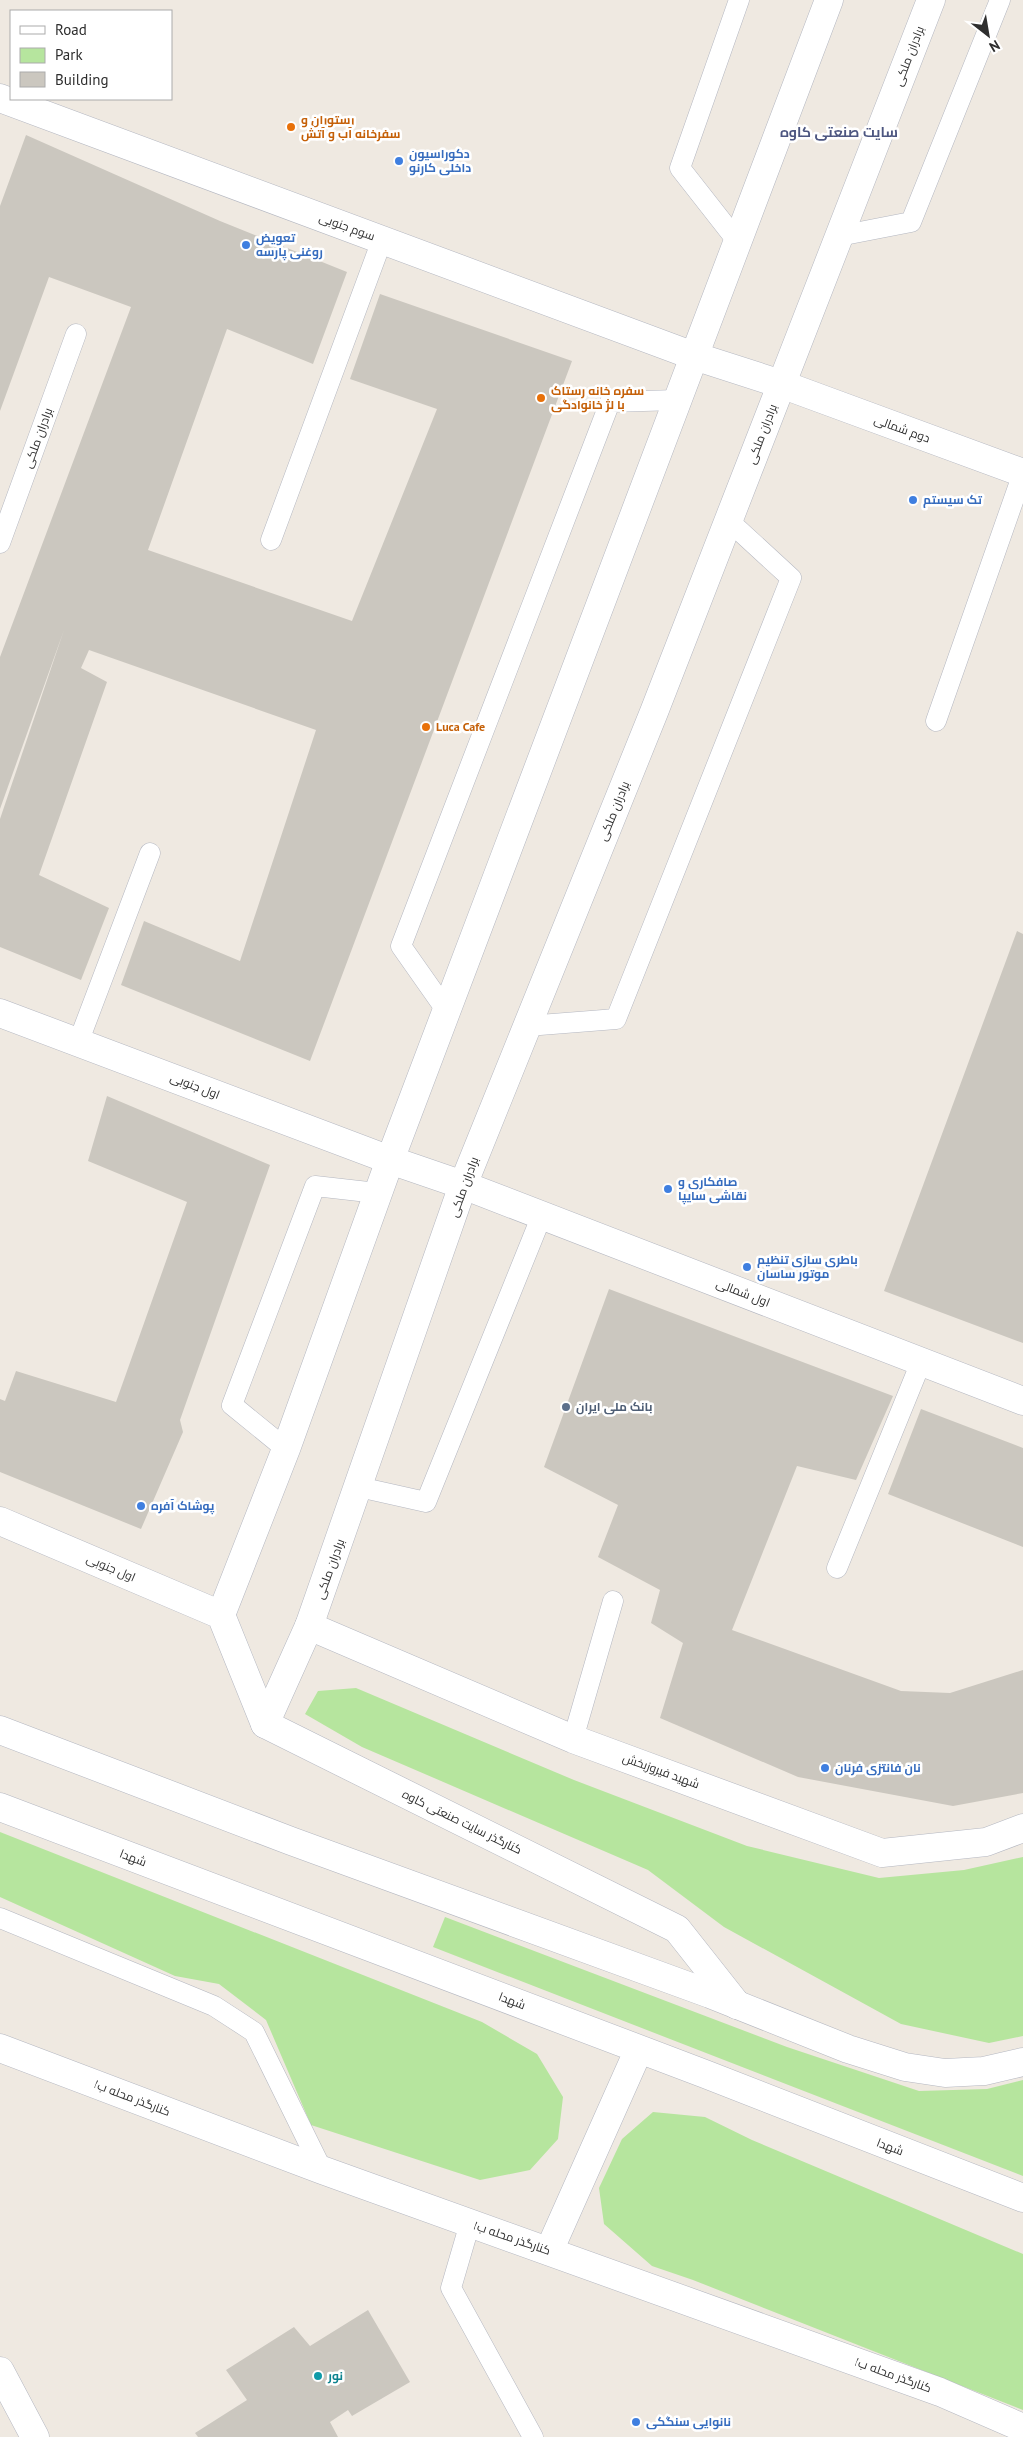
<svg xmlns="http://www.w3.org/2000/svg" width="1023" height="2437" font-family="'PT Sans',Cairo,sans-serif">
  <rect width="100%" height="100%" fill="#efe9e1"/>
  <path fill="#b6e59e" d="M356 1688 574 1780 747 1846 879 1878 964 1870 1023 1857V2036L989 2043 901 2024 724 1927 648 1870 362 1747 305 1714 318 1691Z
    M0 1832 482 2022 537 2054 563 2097 558 2139 530 2170 480 2180 311 2125 266 2020 219 1984 175 1976 0 1897Z
    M445 1917 787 2047 919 2091 987 2089 1023 2080V2176L433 1947Z
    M653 2112 705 2117 752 2140 1023 2254V2410L693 2280 652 2266 604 2224 599 2188 622 2139Z"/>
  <path fill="#cbc7bf" d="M26 135 220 221 347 272 313 364 227 329 148 550 352 621 437 409 350 379 380 294 572 361 310 1061 121 985 144 921 240 961 316 730 89 650 81 668 107 682 39 875 109 908 81 980 0 947V819L64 630 0 809V657L131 307 49 277 0 411V206Z
    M1017 931 1023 934V1343L884 1291Z
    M107 1096 270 1165 180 1420 183 1432 141 1529 0 1472V1399L5 1401 16 1371 116 1402 187 1202 88 1161Z
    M609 1289 893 1396 856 1480 797 1466 732 1630 901 1691 950 1693 1023 1670V1793L953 1806 798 1777 660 1718 683 1643 651 1623 660 1590 598 1557 618 1505 544 1467Z
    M921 1409 1023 1448V1547L888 1494Z
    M368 2310 410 2382 352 2416 348 2410 330 2422 338 2437H198L195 2433 247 2400 226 2370 294 2327 310 2346Z"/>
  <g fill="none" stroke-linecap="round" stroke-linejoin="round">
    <defs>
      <path id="service" d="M839 236 911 222 1000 0
        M738 242 680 168 739 0
        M271 540 382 240
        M0 543 76 334
        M936 721 1023 473
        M446 1010 401 946 610 402 677 400
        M527 1026 616 1019 791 578 729 521
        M78 1043 150 853
        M286 1449 232 1405 315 1186 377 1193
        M359 1487 426 1502 542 1215
        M837 1568 921 1362
        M573 1739 613 1601
        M0 1918 214 2006 254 2032 322 2170
        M470 2223 451 2288 533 2437"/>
      <path id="minor" d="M0 98 694 356 781 384 1023 473
        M0 1013 390 1160 463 1185 1023 1401
        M0 2371 35 2437"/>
      <path id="tertiary" d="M0 1521 221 1615 265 1724 677 1929 737 2005
        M309 1626 573 1739 882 1853 986 1842 1023 1828
        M0 2048 322 2170 940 2392 1023 2428"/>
      <path id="secondary" d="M221 1615 286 1449 390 1160 829 0
        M265 1724 309 1626 463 1185 654 712 931 0
        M0 1730 291 1841 710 1994 848 2049 905 2067 945 2073 984 2071 1023 2062
        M0 1807 705 2074 1023 2198
        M549 2251 639 2049"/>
    </defs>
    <use href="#service" stroke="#b4b7c1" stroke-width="21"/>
    <use href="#minor" stroke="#b4b7c1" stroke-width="29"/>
    <use href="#tertiary" stroke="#b4b7c1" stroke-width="29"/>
    <use href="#secondary" stroke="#b4b7c1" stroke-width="29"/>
    <use href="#service" stroke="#fff" stroke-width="20"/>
    <use href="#minor" stroke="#fff" stroke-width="28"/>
    <use href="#tertiary" stroke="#fff" stroke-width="28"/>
    <use href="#secondary" stroke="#fff" stroke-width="28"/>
  </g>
  <g fill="#e8710a" stroke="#fff" stroke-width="2">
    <circle cx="291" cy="127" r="5"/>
    <circle cx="541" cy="398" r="5"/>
    <circle cx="426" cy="727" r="5"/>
  </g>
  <g fill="#3f7fe0" stroke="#fff" stroke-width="2">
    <circle cx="399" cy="161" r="5"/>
    <circle cx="246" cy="245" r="5"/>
    <circle cx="913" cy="500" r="5"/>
    <circle cx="668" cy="1189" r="5"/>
    <circle cx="747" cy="1267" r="5"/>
    <circle cx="141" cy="1506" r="5"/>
    <circle cx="825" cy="1768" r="5"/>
    <circle cx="636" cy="2422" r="5"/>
  </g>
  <circle fill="#5c6f8a" stroke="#fff" stroke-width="2" cx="566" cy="1407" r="5"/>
  <circle fill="#0f9aa8" stroke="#fff" stroke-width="2" cx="318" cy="2376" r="5"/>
  <g text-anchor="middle" stroke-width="5" stroke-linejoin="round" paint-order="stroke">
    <g font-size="12" fill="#2e2e2e" stroke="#fff">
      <text transform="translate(909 56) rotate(-69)" y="4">برادران ملکی</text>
      <text transform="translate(347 227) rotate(20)" y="4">سوم جنوبی</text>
      <text transform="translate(902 429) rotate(20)" y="4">دوم شمالی</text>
      <text transform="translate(762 434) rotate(-69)" y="4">برادران ملکی</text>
      <text transform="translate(38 438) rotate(-70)" y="4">برادران ملکی</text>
      <text transform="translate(614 811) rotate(-68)" y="4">برادران ملکی</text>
      <text transform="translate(195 1086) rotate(21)" y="4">اول جنوبی</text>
      <text transform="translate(464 1187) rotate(-70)" y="4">برادران ملکی</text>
      <text transform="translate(743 1293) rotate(21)" y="4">اول شمالی</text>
      <text transform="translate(111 1568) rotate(23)" y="4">اول جنوبی</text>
      <text transform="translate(330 1569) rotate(-70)" y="4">برادران ملکی</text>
      <text transform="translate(661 1771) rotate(20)" y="4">شهید فیروزبخش</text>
      <text transform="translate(462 1822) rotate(26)" y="4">کنارگذر سایت صنعتی کاوه</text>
      <text transform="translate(133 1858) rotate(21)" y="4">شهدا</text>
      <text transform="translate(512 2001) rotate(21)" y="4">شهدا</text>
      <text transform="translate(132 2098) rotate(21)" y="4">کنارگذر محله ب۱</text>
      <text transform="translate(890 2147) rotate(21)" y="4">شهدا</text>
      <text transform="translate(512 2238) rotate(19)" y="4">کنارگذر محله ب۱</text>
      <text transform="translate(893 2375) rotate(20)" y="4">کنارگذر محله ب۱</text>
    </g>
    <g font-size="12" font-weight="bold" fill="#c56008" stroke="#fff" text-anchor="start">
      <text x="301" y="124">رستوران و<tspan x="301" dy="14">سفرخانه آب و آتش</tspan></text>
      <text x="551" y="395">سفره خانه رستاک<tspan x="551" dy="14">با لژ خانوادگی</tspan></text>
      <text x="436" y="731">Luca Cafe</text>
    </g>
    <g font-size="12" font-weight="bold" fill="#366cbe" stroke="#fff" text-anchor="start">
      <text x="409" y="158">دکوراسیون<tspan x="409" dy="14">داخلی کارنو</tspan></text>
      <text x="256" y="242">تعویض<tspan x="256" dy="14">روغنی پارسه</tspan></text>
      <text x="923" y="504">تک سیستم</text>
      <text x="678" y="1186">صافکاری و<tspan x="678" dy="14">نقاشی سایپا</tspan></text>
      <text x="757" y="1264">باطری سازی تنظیم<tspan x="757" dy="14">موتور ساسان</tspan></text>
      <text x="151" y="1510">پوشاک آفره</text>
      <text x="835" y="1772">نان فانتزی فرنان</text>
      <text x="646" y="2426">نانوایی سنگکی</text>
    </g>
    <g font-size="12" font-weight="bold" fill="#4e5e75" stroke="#fff" text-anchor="start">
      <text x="576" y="1411">بانک ملی ایران</text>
    </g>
    <g font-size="12" font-weight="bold" fill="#0d838f" stroke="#fff" text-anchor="start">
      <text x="328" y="2380">نور</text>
    </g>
    <g font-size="14" font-weight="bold" fill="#4d5680" stroke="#fff">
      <text x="839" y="137">سایت صنعتی کاوه</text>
    </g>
  </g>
  <rect x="10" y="10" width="162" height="90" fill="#ffffff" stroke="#ababab"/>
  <rect x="20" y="26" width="25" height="8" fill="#ffffff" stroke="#ababab"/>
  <text x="55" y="35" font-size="15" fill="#2e2e2e">Road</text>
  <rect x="20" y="48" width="25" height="15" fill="#b6e59e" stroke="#ababab"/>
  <text x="55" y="60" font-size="15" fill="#2e2e2e">Park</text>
  <rect x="20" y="72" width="25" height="15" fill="#cbc7bf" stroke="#ababab"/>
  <text x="55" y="85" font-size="15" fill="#2e2e2e">Building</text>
  <g transform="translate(988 35) rotate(149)" stroke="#ffffff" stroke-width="4" paint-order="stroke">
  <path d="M0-4L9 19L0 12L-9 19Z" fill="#2e2e2e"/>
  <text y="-8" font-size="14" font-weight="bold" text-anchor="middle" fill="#2e2e2e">N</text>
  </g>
</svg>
